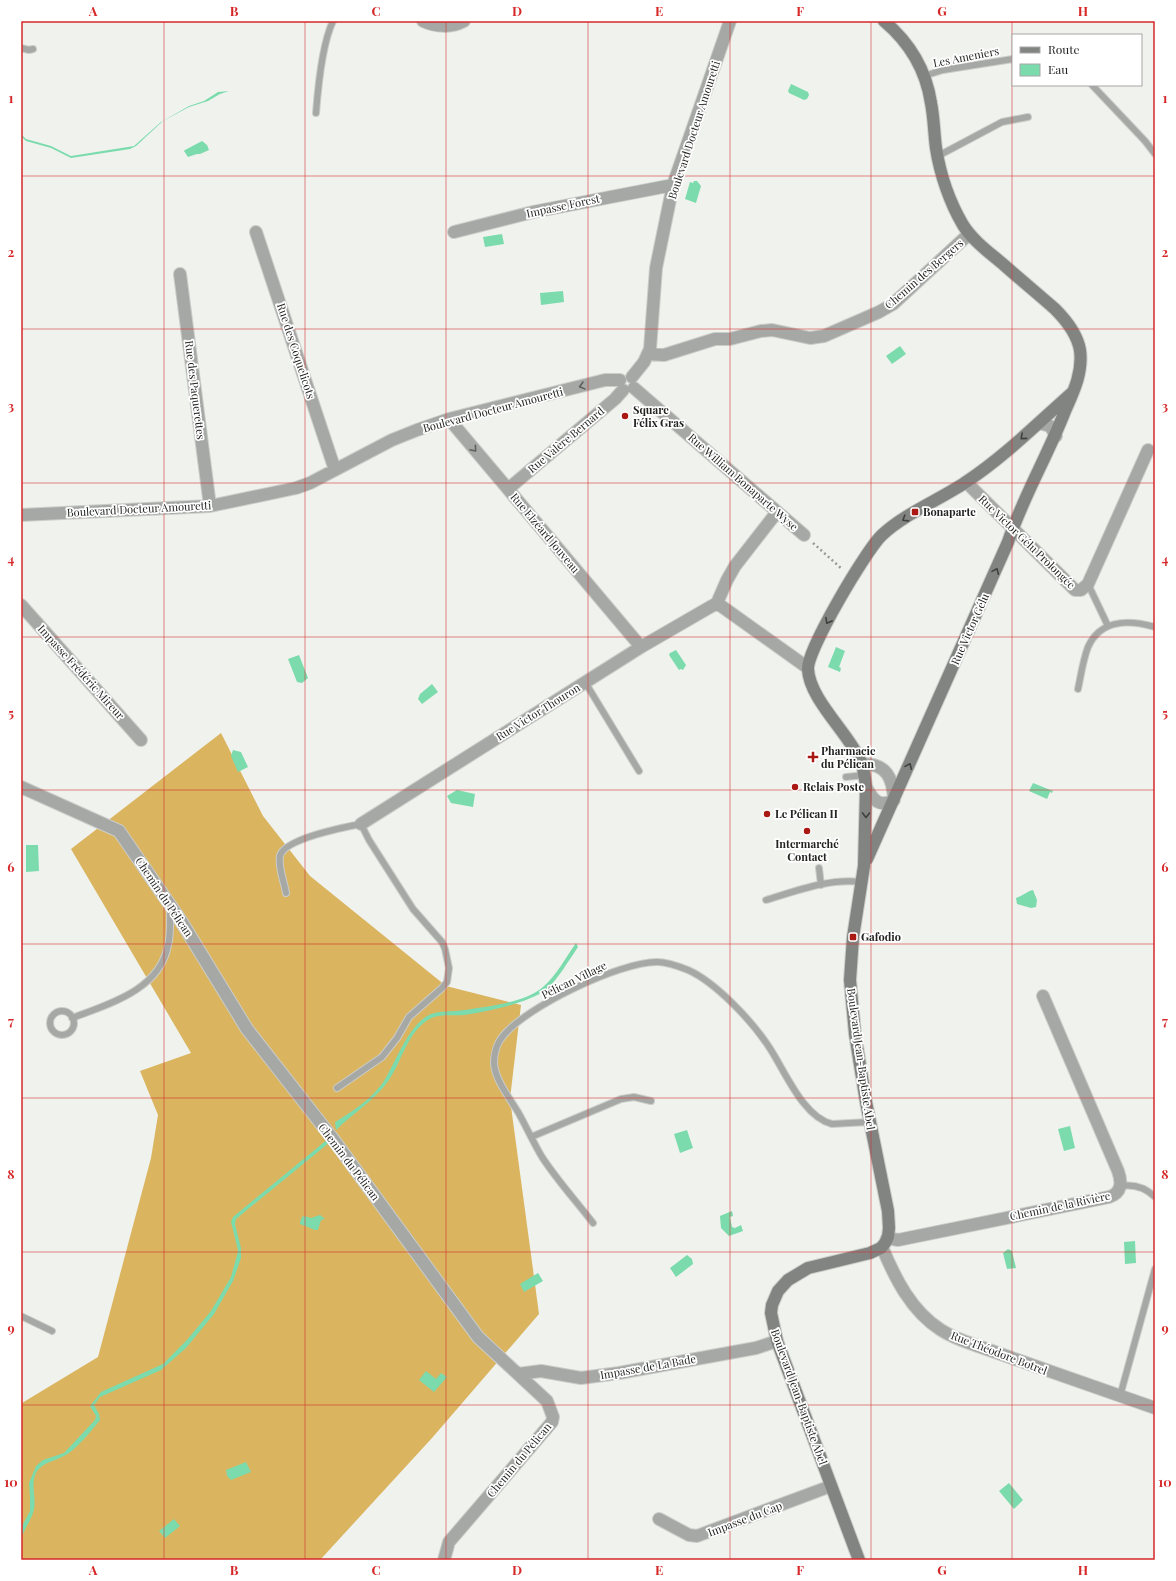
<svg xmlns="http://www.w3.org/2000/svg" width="1176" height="1581" font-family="'Playfair Display',serif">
  <rect width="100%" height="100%" fill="#f0f2ed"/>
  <path fill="#dab45f" d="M221 733 263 816 310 876 446 986 521 1005 510 1099 539 1314 432 1438 320 1560H21V1406L22 1403 98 1357 151 1158 158 1115 140 1071 191 1053 71 849Z"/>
  <path fill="#7bdbad" d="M791 84 808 92 809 95 807 99 804 100 789 93 788 91Z
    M229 91 220 94 208 101 189 107 163 121 136 146 130 149 71 158 51 148 26 141 21 136V134L26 139 51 146 71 156 134 146 161 122 189 106 204 101 218 92Z
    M202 141 207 145 209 150 200 154H197L188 157 184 151 185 150Z
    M694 181H697L701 186 696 203 685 199 690 182 693 183Z
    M502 234 504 244 485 247 483 237Z
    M563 291 564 302 541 305 540 293Z
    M900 346 906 354 892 364 886 356Z
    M836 647 845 651 839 667 841 668 840 672 828 667Z
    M676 650 686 665 683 670 681 669 679 670 669 655 670 653Z
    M299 655 308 678 302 683 297 682 288 659Z
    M432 684 438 692 422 704 418 699 420 694Z
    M233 750 241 752 248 767 238 772 231 756Z
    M1033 783 1053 791 1052 793 1050 792 1047 799 1029 791Z
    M457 790 475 794 473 807 451 803 447 796Z
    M26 845H38L39 871 26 872Z
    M1033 890 1037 900 1036 907 1031 908 1017 904 1016 898C1023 896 1027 891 1033 890Z
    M576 943 578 947C569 960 558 979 547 989 529 1003 486 1012 464 1015 452 1016 438 1013 428 1020 407 1033 402 1061 389 1080 375 1100 352 1114 336 1130L335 1122C352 1112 370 1100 382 1084 395 1065 406 1029 427 1016 437 1010 453 1012 465 1010 489 1006 524 1003 543 987 556 976 566 957 576 943Z
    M1070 1126 1075 1148 1064 1151 1058 1129Z
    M687 1130 693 1148 680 1153 674 1134Z
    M328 1139 330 1142 236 1219 235 1224 241 1248V1258L233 1281 214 1314 186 1348 161 1370 100 1397 94 1405 99 1414 100 1420C91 1431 81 1444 69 1453 60 1460 44 1461 37 1471 29 1484 38 1499 33 1513 30 1521 25 1529 21 1538V1528L30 1511V1497L29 1483 36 1466 43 1460 64 1453 95 1420 96 1416 90 1406 101 1392 163 1364 187 1340 211 1311 231 1277 237 1255 238 1250 231 1222 233 1217Z
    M732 1211 733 1216 730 1217 732 1227 735 1228 741 1225 743 1231 729 1236 721 1228 720 1216Z
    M320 1215 325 1219 321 1220 318 1230H315L300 1224V1222L302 1217 304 1216 311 1218Z
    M1135 1241 1136 1263 1125 1264 1124 1242Z
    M1008 1249 1012 1251 1016 1268 1007 1269 1003 1253Z
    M687 1255 692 1259 693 1264 676 1277 670 1268Z
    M538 1273 543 1281 524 1292 520 1284Z
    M426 1371 436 1379 441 1373 447 1377 434 1392 419 1380Z
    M246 1462 251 1472 231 1480 227 1476 226 1470Z
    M1009 1483 1023 1500 1014 1509 999 1491Z
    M174 1519 180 1526 165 1538 159 1531Z"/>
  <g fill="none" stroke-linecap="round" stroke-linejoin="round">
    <defs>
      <path id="lane" d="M21 48 29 50 33 49
        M924 76 943 70 1013 59
        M1092 85 1145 141 1155 154
        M316 113C318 87 322 44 333 21
        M938 156 1002 122 1028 117
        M1088 584 1108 626
        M585 682 639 771
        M1078 689C1081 675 1083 660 1088 647 1101 618 1130 620 1155 627
        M846 777 865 775
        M819 868 821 885
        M286 893C284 881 278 868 280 856 284 839 345 827 361 824L369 840 413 909 442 942 445 949 449 968 447 982 442 988 409 1017 397 1038 382 1057 337 1088
        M766 900C796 891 830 878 861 882
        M50 1023a12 12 0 1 1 24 0a12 12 0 1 1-24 0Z
        M72 1018C109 1004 160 990 168 945 171 933 170 921 170 908
        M531 1137 621 1099 634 1097 651 1101
        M1121 1186C1134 1184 1145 1187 1155 1197
        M593 1223C576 1201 557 1180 542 1157 533 1142 526 1126 518 1112 509 1097 495 1080 494 1063 494 1054 497 1043 503 1036 526 1007 619 962 657 962 667 962 678 966 688 970 715 982 750 1019 767 1044 784 1068 802 1117 832 1124L869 1122
        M21 1316 52 1331
        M1120 1396 1155 1269"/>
      <path id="street" d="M423 21C436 27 451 28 464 21
        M256 232 335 470
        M454 232 533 212 673 185
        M180 274 210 506
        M648 354 664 355 715 339H730L761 331 772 330 810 338 824 336 879 312 893 304 969 234
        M632 377 644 362 650 349 656 268 673 185 730 21
        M634 388 804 535
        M449 419 641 647
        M1039 423 1050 426 1056 436
        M966 482 1072 587 1075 590H1081L1088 584 1148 450
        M508 489 615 399 623 390
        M21 515 210 506 296 488 310 483 392 440 417 430 449 419 605 380H620
        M717 603 808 668
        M21 605 141 740
        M862 764C887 763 893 779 894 800 879 808 873 800 866 787
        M21 787 119 831 181 921 247 1029 333 1139 478 1337 547 1401 553 1417 552 1422 449 1542 444 1560
        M361 824 641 647 717 603 727 580 735 566 777 512
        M887 1238 898 1240 1109 1197C1122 1193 1122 1182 1118 1171L1043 996
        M882 1247C895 1278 911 1311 941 1330 952 1337 963 1341 975 1345L1155 1408
        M518 1374 541 1371 581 1378 619 1373 756 1348 777 1341
        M659 1519 689 1535 697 1536 831 1486"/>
      <path id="secondary" d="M867 859 1008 542C1023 497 1048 455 1065 411 1074 391 1083 372 1080 350 1077 333 1066 320 1055 309 1038 294 1021 280 1004 265 990 253 973 241 963 225 950 203 940 174 936 148 934 133 934 118 931 103 926 70 909 42 884 21
        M859 1560 777 1341 771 1313 772 1305 778 1291 788 1280 808 1268 870 1253 881 1248 885 1243 888 1237 889 1228 888 1211 866 1102 855 1034 850 980 853 937 864 866 866 787C865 777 864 767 859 758 847 732 809 698 808 669 807 650 866 550 882 535 904 514 941 499 966 482 1005 456 1038 423 1073 392"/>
    </defs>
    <use href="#lane" stroke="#cbcdc8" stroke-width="8"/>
    <use href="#street" stroke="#cbcdc8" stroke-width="14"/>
    <use href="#secondary" stroke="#cbcdc8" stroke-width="14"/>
    <path stroke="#999a96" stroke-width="2.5" stroke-dasharray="2 3" stroke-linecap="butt" d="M813 543 842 569"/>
    <use href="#lane" stroke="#a6a8a6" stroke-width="6"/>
    <use href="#street" stroke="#a6a8a6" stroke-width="12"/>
    <use href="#secondary" stroke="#828482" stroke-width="12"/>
  </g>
  <defs><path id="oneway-chevron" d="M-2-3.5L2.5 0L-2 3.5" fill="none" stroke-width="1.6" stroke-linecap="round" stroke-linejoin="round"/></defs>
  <g stroke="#5e5f5d">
    <use href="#oneway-chevron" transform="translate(582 386) rotate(165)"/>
    <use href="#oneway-chevron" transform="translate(474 449) rotate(50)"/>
  </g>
  <g stroke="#40403f">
    <use href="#oneway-chevron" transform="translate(1023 437) rotate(139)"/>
    <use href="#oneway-chevron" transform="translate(905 519) rotate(148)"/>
    <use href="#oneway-chevron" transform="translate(996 571) rotate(-66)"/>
    <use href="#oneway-chevron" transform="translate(828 621) rotate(119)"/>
    <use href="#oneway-chevron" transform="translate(909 766) rotate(-66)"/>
    <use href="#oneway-chevron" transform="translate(866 815) rotate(91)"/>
  </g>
  <path fill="none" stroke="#d62828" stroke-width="1" stroke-opacity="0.55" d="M164 21V1560M305 21V1560M446 21V1560M588 21V1560M730 21V1560M871 21V1560M1012 21V1560M21 176H1155M21 329H1155M21 483H1155M21 637H1155M21 790H1155M21 944H1155M21 1098H1155M21 1252H1155M21 1405H1155"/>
  <g fill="#aa1813" stroke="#fff" stroke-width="1.5">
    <circle cx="625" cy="416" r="4"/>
    <rect x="911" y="508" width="8" height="8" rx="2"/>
    <path d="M811 751h4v4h4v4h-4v4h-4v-4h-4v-4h4z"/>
    <circle cx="795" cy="787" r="4"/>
    <circle cx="767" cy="814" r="4"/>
    <circle cx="807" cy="831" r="4"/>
    <rect x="849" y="933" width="8" height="8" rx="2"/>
  </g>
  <g text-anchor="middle" stroke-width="3.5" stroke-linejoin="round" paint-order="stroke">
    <g font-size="11" fill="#232322" stroke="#fff">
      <text transform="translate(966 57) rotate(-11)" y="4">Les Ameniers</text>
      <text transform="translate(694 130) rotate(-72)" y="4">Boulevard Docteur Amouretti</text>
      <text transform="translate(563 206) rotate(-12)" y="4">Impasse Forest</text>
      <text transform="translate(924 274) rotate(-41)" y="4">Chemin des Bergers</text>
      <text transform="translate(296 351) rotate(72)" y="4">Rue des Coquelicots</text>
      <text transform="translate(195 390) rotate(83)" y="4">Rue des Paquerettes</text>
      <text transform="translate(493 410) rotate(-15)" y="4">Boulevard Docteur Amouretti</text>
      <text transform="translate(566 440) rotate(-40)" y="4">Rue Valère Bernard</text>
      <text transform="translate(743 482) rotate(41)" y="4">Rue William Bonaparte Wyse</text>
      <text transform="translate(139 509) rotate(-3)" y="4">Boulevard Docteur Amouretti</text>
      <text transform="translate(545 533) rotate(50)" y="4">Rue Elzéard Jouveau</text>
      <text transform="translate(1027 542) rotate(44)" y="4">Rue Victor Gélu Prolongée</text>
      <text transform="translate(970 629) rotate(-66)" y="4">Rue Victor Gélu</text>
      <text transform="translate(81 672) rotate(48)" y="4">Impasse Frédéric Mireur</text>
      <text transform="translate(538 712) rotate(-32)" y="4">Rue Victor Thouron</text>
      <text transform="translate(164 897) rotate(56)" y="4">Chemin du Pélican</text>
      <text transform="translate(574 980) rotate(-26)" y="4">Pélican Village</text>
      <text transform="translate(861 1059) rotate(82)" y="4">Boulevard Jean-Baptiste Abel</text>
      <text transform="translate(349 1162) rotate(53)" y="4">Chemin du Pélican</text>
      <text transform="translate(1060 1206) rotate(-12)" y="4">Chemin de la Rivière</text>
      <text transform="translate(999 1353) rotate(21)" y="4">Rue Théodore Botrel</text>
      <text transform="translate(648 1367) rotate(-10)" y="4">Impasse de La Bade</text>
      <text transform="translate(799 1397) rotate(70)" y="4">Boulevard Jean-Baptiste Abel</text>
      <text transform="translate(519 1460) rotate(-50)" y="4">Chemin du Pélican</text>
      <text transform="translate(745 1519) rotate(-21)" y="4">Impasse du Cap</text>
    </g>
    <g font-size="11" font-weight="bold" fill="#232322" stroke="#fff" text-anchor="start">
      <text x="633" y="414">Square<tspan x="633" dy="13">Félix Gras</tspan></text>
      <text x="923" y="516">Bonaparte</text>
      <text x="821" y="755">Pharmacie<tspan x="821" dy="13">du Pélican</tspan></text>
      <text x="803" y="791">Relais Poste</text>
      <text x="775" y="818">Le Pélican II</text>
      <text x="807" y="848" text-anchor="middle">Intermarché<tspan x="807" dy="13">Contact</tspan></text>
      <text x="861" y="941">Gafodio</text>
    </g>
  </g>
  <rect width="1176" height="1581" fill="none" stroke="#ffffff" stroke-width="44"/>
  <rect x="1012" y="34" width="130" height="52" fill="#ffffff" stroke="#a7a7a7"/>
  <rect x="1020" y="47" width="20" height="6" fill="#828482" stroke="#a7a7a7"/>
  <text x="1048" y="54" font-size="12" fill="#232322">Route</text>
  <rect x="1020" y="64" width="20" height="12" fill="#7bdbad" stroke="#a7a7a7"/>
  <text x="1048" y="74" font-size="12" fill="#232322">Eau</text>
  <rect x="22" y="22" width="1132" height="1537" fill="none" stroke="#d62828" stroke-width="1.5"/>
  <g font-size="13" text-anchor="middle" font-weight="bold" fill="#d62828">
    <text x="93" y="16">A</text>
    <text x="234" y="16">B</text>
    <text x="376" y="16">C</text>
    <text x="517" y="16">D</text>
    <text x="659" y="16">E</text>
    <text x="800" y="16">F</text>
    <text x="942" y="16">G</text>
    <text x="1083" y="16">H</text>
    <text x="11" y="103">1</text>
    <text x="1165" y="103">1</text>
    <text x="11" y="257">2</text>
    <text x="1165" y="257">2</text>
    <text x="11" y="411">3</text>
    <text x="1165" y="411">3</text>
    <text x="11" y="564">4</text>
    <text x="1165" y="564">4</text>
    <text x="11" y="718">5</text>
    <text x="1165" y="718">5</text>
    <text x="11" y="872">6</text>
    <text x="1165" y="872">6</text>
    <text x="11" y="1026">7</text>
    <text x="1165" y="1026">7</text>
    <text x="11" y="1179">8</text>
    <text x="1165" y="1179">8</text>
    <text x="11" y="1333">9</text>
    <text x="1165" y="1333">9</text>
    <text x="11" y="1487">10</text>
    <text x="1165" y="1487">10</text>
    <text x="93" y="1575">A</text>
    <text x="234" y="1575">B</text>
    <text x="376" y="1575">C</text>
    <text x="517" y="1575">D</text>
    <text x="659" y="1575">E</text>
    <text x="800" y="1575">F</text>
    <text x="942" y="1575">G</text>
    <text x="1083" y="1575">H</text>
  </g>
</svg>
